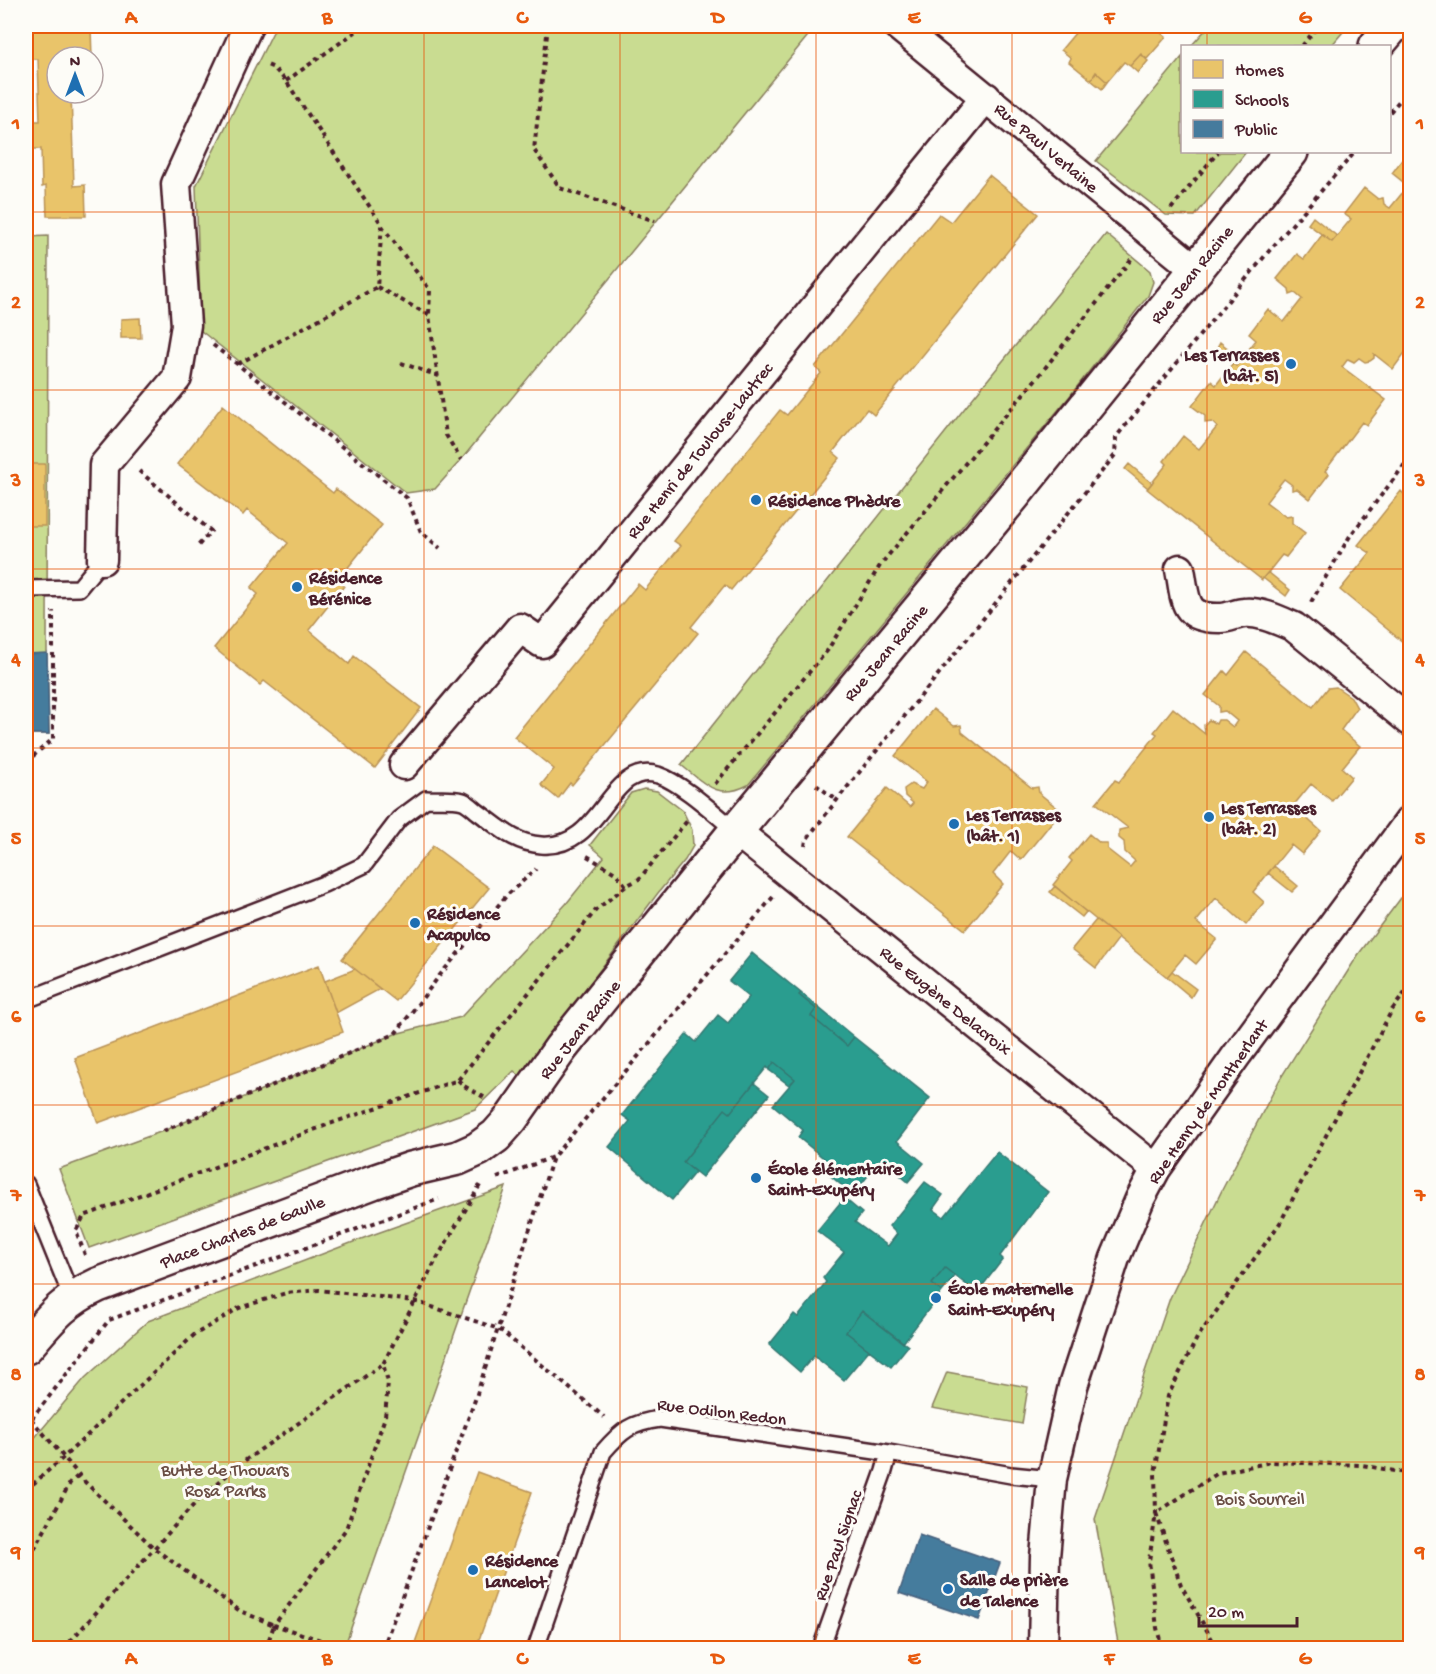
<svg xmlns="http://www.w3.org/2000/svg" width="1436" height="1674" font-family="'Gochi Hand',sans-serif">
  <rect width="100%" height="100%" fill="#fdfcf7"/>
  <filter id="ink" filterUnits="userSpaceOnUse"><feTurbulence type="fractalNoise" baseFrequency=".0167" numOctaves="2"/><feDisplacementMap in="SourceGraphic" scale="12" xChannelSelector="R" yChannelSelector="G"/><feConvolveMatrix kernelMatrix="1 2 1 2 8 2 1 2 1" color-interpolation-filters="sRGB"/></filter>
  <g filter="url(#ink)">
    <path fill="#c9dc91" stroke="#8a7e5e" stroke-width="1.5" d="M276 26H816L461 460 435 489 406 493 201 331 196 186Z
      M1209 26H1348L1331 46H1191Z
      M1182 57V152H1246L1195 216 1166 215 1096 161Z
      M1106 234 1150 271 1153 282 1148 296 1069 397 748 785C717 801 704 783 681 765L972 399Z
      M48 236 47 653 49 734H26V237Z
      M644 789 657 791 683 811 692 830 693 846 685 860 658 893 520 1076 514 1071 475 1109 89 1248 59 1169 163 1131 395 1034 461 1017 566 904 604 857 590 845 631 793Z
      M1410 886V1648H1119L1095 1519 1170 1298 1222 1190 1280 1079 1358 955Z
      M506 1187 344 1648H26V1448L85 1378 148 1321 369 1236Z
      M947 1372 1028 1387 1022 1424 932 1408Z"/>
    <path fill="#e9c46a" stroke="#b99257" stroke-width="1.5" d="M30 26 91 28 92 57H57V93H71L74 186 85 185 86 216H47L46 186 42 187 41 149H26V121H40L38 59H26V30H30Z
      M1081 26 1086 29 1088 26H1159L1156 29 1166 37 1147 59 1141 54 1130 66 1124 62 1107 82 1096 72 1091 80 1069 62 1071 58 1061 50Z
      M1141 54 1148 61 1138 73 1130 66Z
      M1096 72 1107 82 1102 89 1091 80Z
      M1410 149V338L1408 341 1410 346 1393 369 1374 354V358L1370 361 1365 362 1359 358 1354 362 1348 359 1342 367 1386 400 1367 425 1362 422 1325 471 1329 474 1310 499 1297 489 1292 490V485L1284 479 1266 502 1286 517 1292 516V523L1305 533 1286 557 1282 555 1262 580 1147 489 1167 464 1164 461 1183 436 1199 449 1217 427 1212 422 1205 423V416L1192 406 1211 381 1216 385 1233 363 1236 366 1256 340 1249 334 1268 309 1284 322 1302 299 1295 293 1290 295 1289 289 1277 279 1297 254 1304 259 1322 235 1332 242 1351 219 1344 214 1364 188 1378 199 1383 198 1384 204 1390 208 1408 186 1392 173Z
      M989 175 1038 214 874 415 867 409 833 452 840 458 731 590 725 585 691 627 698 633 572 785 570 783 558 799 541 785 554 769 514 737 638 584 645 590 681 546 674 541 780 410 787 415 821 373 815 367 939 214 951 222Z
      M1313 217 1337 236 1332 242 1308 224Z
      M140 318 141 338H121V319Z
      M1220 342 1241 359 1236 366 1216 349Z
      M223 405 333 493 336 489 382 525 338 580 344 586 309 630 349 664 354 656 421 708 375 768 264 681 260 685 214 648 258 594 251 588 288 543 247 510 243 515 177 464Z
      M26 464H45V526H26Z
      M1129 464 1152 483 1148 488 1125 469Z
      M1401 491 1410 500V648L1340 590 1370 553 1358 545Z
      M1268 572 1290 590 1286 596 1263 578Z
      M1246 652 1313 707 1328 688 1336 687 1351 697 1357 708 1341 730 1360 746 1342 768 1352 777 1332 801 1311 784 1293 806 1321 831 1302 854 1291 845 1253 892 1264 902 1246 925 1216 898 1196 922 1217 939 1196 964 1185 955 1167 977 1053 885 1072 861 1069 858 1089 834 1100 843H1107V849L1130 867 1135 861 1125 852 1124 842 1119 838V830L1128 828 1096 803 1115 780 1119 782 1157 734 1154 732 1173 708 1205 734 1204 725 1209 720 1216 724 1218 720H1224L1233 727 1237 721 1225 711 1219 712V706L1205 695 1224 671 1228 675Z
      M933 709 954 726 961 725 962 732 1032 788 1038 787 1039 793 1061 811 1021 860 1011 851 993 874 1003 884 965 930 847 837 887 788 910 807 913 803 905 796 904 789 911 784 922 789 927 782 895 756Z
      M433 846 489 888 396 1001 342 959Z
      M1274 866 1298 886 1292 892 1268 873Z
      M1055 886 1086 912 1082 917 1050 892Z
      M1096 920 1119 938 1096 968 1072 949Z
      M319 965 343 1032 98 1123 75 1058Z
      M355 969 380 989 336 1013 325 981Z
      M1172 971 1196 989 1191 997 1167 977Z
      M477 1472 532 1492 476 1648H413Z"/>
    <path fill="#2a9d8f" stroke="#347771" stroke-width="1.5" d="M752 953 801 993 799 995 816 1009 811 1016 847 1046 854 1037 930 1098 897 1141 924 1163 908 1182 881 1159 853 1195 821 1168 827 1161 798 1137 803 1130 773 1105 795 1079 774 1062 769 1070 767 1067 730 1113 725 1109 683 1162 695 1172 672 1200 609 1147 630 1121 622 1115 687 1034 696 1042 718 1015 728 1023 749 997 729 981Z
      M801 993 854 1037 847 1046 811 1016 816 1009 799 995Z
      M774 1062 795 1079 789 1085 769 1070Z
      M754 1083 769 1095 702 1177 683 1162 725 1109 730 1113Z
      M997 1152 1048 1192 1000 1256 1003 1259 977 1293 945 1268 932 1284 942 1292 903 1343 862 1311 846 1332 869 1350 844 1380 814 1356 800 1372 769 1345 794 1314 798 1317 826 1282 823 1278 844 1252 817 1231 844 1198 862 1213 855 1222 888 1246 897 1234 889 1226 925 1182 943 1195 933 1209 944 1217Z
      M945 1268 955 1276 942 1292 932 1284Z
      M862 1311 908 1346 891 1367 846 1332Z"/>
    <path fill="#457b9d" stroke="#465f7b" stroke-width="1.5" d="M47 653 49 734H26V654Z
      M919 1535 1000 1563 979 1620 899 1593Z"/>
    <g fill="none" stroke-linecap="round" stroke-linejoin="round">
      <defs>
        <path id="service" d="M26 589 79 588 102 560
          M26 1000 324 884 364 865 399 819 426 799C437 800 452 798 463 801 468 803 473 808 478 812 499 827 514 843 541 845 603 850 608 760 658 775 682 783 715 814 736 831
          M26 1184 72 1298
          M536 1648 603 1452C622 1430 631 1423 660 1419L889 1453 1011 1475 1052 1479
          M821 1648 884 1471 889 1453"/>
        <path id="minor" d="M898 26 1195 269
          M102 560 104 465 177 378 186 325 176 184 248 26
          M1180 569C1186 600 1182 619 1221 618 1229 618 1237 613 1244 613 1260 611 1280 621 1294 627L1410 721
          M404 765 520 628 542 643 986 97
          M736 831 1156 1169
          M1043 1648 1045 1557 1052 1479 1073 1386 1115 1258 1140 1199 1156 1169 1236 1056 1410 820"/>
        <path id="tertiary" d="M1376 46 1393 26
          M26 1347C50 1319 63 1301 98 1285L373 1182 411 1169 458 1158 478 1149 496 1136 511 1119 561 1048 736 831 1014 495 1291 152"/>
      </defs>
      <use href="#service" stroke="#4a1f2b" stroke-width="20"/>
      <use href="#minor" stroke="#4a1f2b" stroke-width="33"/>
      <use href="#tertiary" stroke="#4a1f2b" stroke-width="38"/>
      <path stroke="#4a1f2b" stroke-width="4" stroke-dasharray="4.5 4.5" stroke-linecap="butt" d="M548 26 534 150 560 188 655 221
        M1302 46 1318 26
        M286 81 364 26
        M1390 112 1410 88
        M1171 209 1218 152
        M382 226 430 290 429 315
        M377 287 429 315 446 435 461 460
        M213 345 407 498 421 532 440 548
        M401 363 439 376
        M238 364 377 287 382 225 286 81 274 68 265 64
        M139 471 211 531 196 548
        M1311 602 1350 536 1403 467 1410 453
        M26 762 53 739V611
        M715 784 827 651 881 564 1041 373 1133 257
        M816 785 837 800
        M805 846 806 840 837 800 1115 455 1116 437 1269 251 1355 152
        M587 856 617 874 626 886
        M458 1080 464 1086 487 1099
        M163 1131 395 1034 440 975 507 895 536 869
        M497 1178 553 1157 773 897
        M85 1255 76 1231 84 1216 335 1122 458 1080 596 910 626 886 639 879 687 821
        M31 1419 85 1482 155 1549 240 1611 274 1625 266 1648
        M26 1426 109 1320 439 1199
        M26 1490 64 1457 194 1335 239 1308 286 1293 319 1290 414 1301 499 1329 604 1417
        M26 1565 70 1483 79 1475
        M64 1648 199 1499 240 1464 383 1364
        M346 1648 274 1625 346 1529 385 1417 388 1382 383 1364 436 1260 480 1185
        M383 1648 475 1400 553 1157
        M1162 1648 1157 1628 1149 1561 1156 1513 1155 1473 1168 1396 1197 1338 1280 1223 1392 1010 1410 986
        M1217 1648 1181 1585 1156 1513 1218 1473 1272 1462 1362 1465 1410 1474"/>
      <use href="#service" stroke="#fdfcf7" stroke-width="15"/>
      <use href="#minor" stroke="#fdfcf7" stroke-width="28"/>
      <use href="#tertiary" stroke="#fdfcf7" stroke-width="33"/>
    </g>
  </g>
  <path fill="none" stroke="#e8590c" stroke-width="1.5" stroke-opacity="0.55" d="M229 26V1648M424 26V1648M620 26V1648M816 26V1648M1012 26V1648M1207 26V46M1207 152V1648M26 212H1410M26 390H1410M26 569H1410M26 748H1410M26 926H1410M26 1105H1410M26 1284H1410M26 1462H1410"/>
  <g fill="#1f6fb2" stroke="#fdfcf7" stroke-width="2">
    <circle cx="1291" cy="364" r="6"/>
    <circle cx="756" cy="500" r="6"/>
    <circle cx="297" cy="587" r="6"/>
    <circle cx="1209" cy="817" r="6"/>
    <circle cx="954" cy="824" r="6"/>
    <circle cx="415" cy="923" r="6"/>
    <circle cx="756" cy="1178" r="6"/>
    <circle cx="936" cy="1298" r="6"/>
    <circle cx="473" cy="1570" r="6"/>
    <circle cx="948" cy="1589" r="6"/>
  </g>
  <g text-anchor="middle" stroke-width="6" stroke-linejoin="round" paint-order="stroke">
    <g font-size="18" fill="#4a1f2b" stroke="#fdfcf7">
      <text transform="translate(1047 147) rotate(40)" y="6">Rue Paul Verlaine</text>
      <text transform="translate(1191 274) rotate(-51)" y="6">Rue Jean Racine</text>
      <text transform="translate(699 450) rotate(-51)" y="6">Rue Henri de Toulouse-Lautrec</text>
      <text transform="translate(885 652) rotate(-50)" y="6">Rue Jean Racine</text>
      <text transform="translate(946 1000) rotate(39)" y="6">Rue Eugène Delacroix</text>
      <text transform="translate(579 1029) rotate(-52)" y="6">Rue Jean Racine</text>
      <text transform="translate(1207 1101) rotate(-55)" y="6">Rue Henry de Montherlant</text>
      <text transform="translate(242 1231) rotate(-21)" y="6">Place Charles de Gaulle</text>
      <text transform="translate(722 1411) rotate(7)" y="6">Rue Odilon Redon</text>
      <text transform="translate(837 1545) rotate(-71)" y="6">Rue Paul Signac</text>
    </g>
    <g font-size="18" font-weight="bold" fill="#4a1f2b" stroke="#fdfcf7" text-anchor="start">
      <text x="1279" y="360" text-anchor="end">Les Terrasses<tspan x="1279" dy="21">(bât. 5)</tspan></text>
      <text x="768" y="506">Résidence Phèdre</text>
      <text x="309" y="583">Résidence<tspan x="309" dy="21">Bérénice</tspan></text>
      <text x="1221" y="813">Les Terrasses<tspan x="1221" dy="21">(bât. 2)</tspan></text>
      <text x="966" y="820">Les Terrasses<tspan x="966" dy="21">(bât. 1)</tspan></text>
      <text x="427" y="919">Résidence<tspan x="427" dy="21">Acapulco</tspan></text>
      <text x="768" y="1174">École élémentaire<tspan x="768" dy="21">Saint-Exupéry</tspan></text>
      <text x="948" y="1294">École maternelle<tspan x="948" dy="21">Saint-Exupéry</tspan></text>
      <text x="485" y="1566">Résidence<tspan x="485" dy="21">Lancelot</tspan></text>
      <text x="960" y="1585">Salle de prière<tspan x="960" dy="21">de Talence</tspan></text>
    </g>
    <g font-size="18" fill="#6a4e44" stroke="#fdfcf7">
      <text x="225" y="1475">Butte de Thouars<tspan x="225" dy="21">Rosa Parks</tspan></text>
      <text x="1260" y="1504">Bois Sourreil</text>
    </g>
  </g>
  <rect width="1436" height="1674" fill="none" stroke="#fdfcf7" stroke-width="66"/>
  <rect x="1181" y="45" width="210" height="108" fill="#fdfcf7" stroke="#b5a4a5" stroke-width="1.5"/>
  <rect x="1193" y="60" width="30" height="18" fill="#e9c46a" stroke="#b5a4a5" stroke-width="1.5"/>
  <text x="1235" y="75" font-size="18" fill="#4a1f2b">Homes</text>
  <rect x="1193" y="90" width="30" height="18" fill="#2a9d8f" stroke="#b5a4a5" stroke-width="1.5"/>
  <text x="1235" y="105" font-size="18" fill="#4a1f2b">Schools</text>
  <rect x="1193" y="120" width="30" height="18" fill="#457b9d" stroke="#b5a4a5" stroke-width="1.5"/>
  <text x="1235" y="135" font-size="18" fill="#4a1f2b">Public</text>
  <g transform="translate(75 75)"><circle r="28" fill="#fdfcf7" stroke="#b5a4a5" stroke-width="1.5"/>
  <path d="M0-4.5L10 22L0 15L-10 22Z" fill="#1f6fb2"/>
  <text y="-9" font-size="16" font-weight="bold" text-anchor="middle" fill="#4a1f2b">N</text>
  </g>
  <path d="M1199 1617v9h98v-9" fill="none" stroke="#4a1f2b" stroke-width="3"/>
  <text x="1208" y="1617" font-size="18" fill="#4a1f2b" stroke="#fdfcf7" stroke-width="4.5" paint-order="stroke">20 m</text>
  <rect x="33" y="33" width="1370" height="1608" fill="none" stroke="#e8590c" stroke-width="2"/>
  <g font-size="20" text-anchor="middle" font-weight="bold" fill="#e8590c">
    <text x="131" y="23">A</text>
    <text x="327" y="23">B</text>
    <text x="522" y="23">C</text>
    <text x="718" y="23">D</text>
    <text x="914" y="23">E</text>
    <text x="1109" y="23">F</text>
    <text x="1305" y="23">G</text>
    <text x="16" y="129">1</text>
    <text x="1420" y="129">1</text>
    <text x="16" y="308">2</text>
    <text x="1420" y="308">2</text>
    <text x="16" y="486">3</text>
    <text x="1420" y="486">3</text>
    <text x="16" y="665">4</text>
    <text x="1420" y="665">4</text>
    <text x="16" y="844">5</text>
    <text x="1420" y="844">5</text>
    <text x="16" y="1022">6</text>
    <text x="1420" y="1022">6</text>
    <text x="16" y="1201">7</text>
    <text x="1420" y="1201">7</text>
    <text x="16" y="1380">8</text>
    <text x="1420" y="1380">8</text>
    <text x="16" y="1558">9</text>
    <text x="1420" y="1558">9</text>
    <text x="131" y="1664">A</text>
    <text x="327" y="1664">B</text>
    <text x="522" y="1664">C</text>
    <text x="718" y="1664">D</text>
    <text x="914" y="1664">E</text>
    <text x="1109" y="1664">F</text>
    <text x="1305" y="1664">G</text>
  </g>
</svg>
